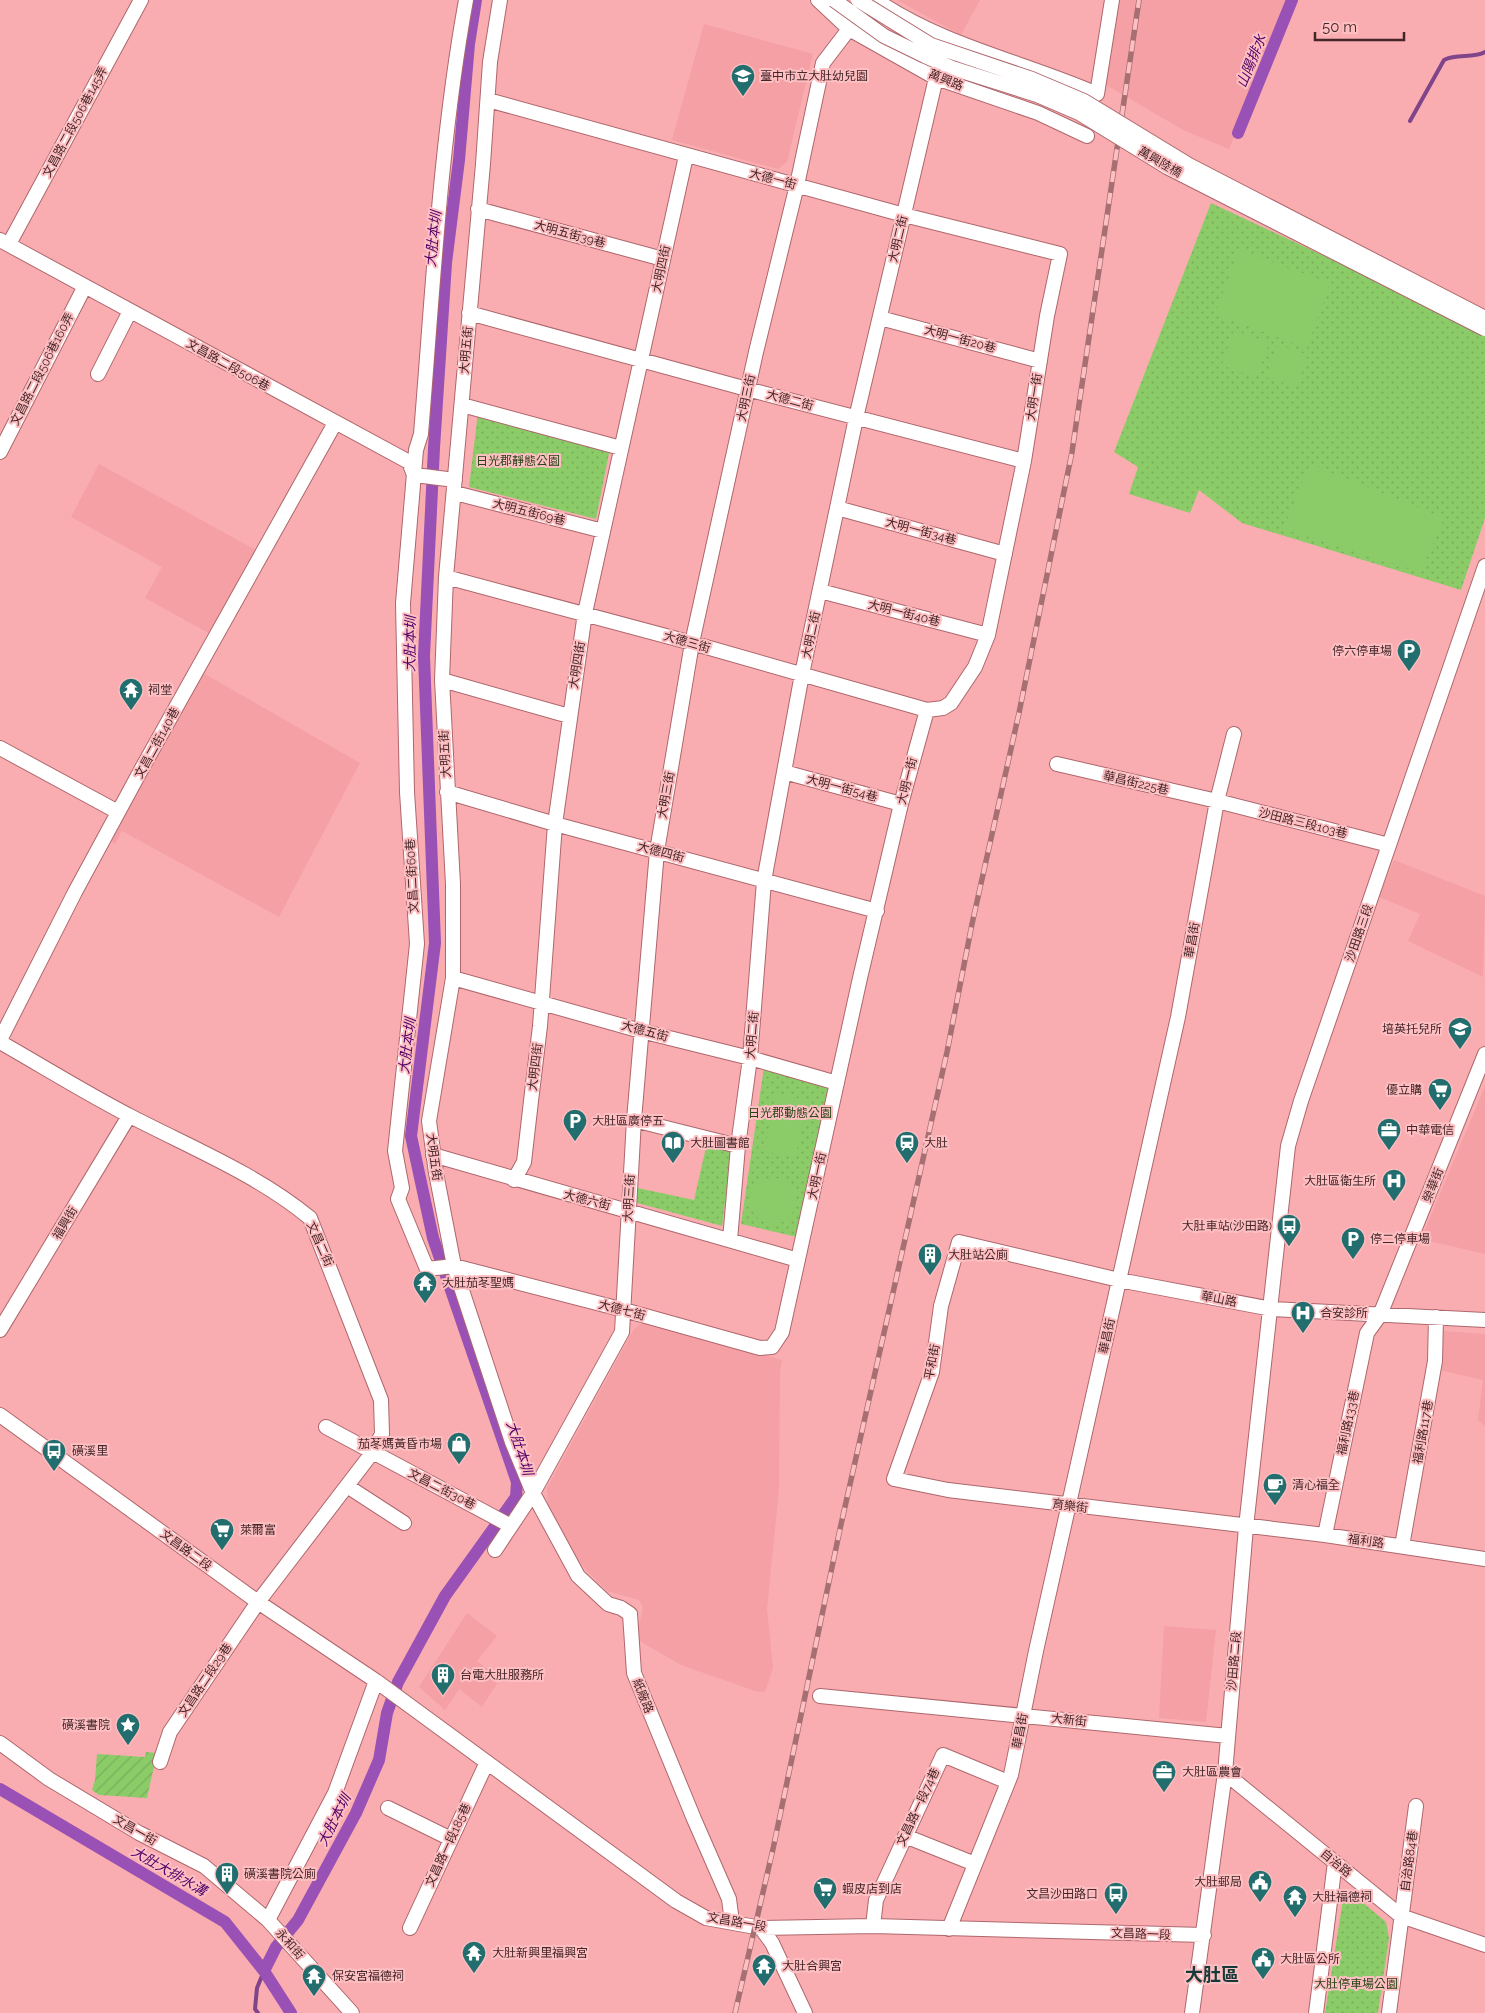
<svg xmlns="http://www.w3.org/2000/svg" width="1485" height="2013" font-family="Raleway,'Noto Sans TC',sans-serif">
  <defs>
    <pattern id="grass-dots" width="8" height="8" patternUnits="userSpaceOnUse" patternTransform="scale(1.25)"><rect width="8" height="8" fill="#8bcc68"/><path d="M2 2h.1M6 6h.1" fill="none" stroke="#79af5a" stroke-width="1.8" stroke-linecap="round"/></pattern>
    <pattern id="garden-furrows" width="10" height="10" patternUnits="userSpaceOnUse" patternTransform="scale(1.25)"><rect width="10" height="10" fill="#8bcc68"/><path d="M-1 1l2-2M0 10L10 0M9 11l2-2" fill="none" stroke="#79af5a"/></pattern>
  </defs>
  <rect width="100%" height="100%" fill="#faadb1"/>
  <path fill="#f4a0a5" d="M897 0H980L961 35Z
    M1120 0H1291L1229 149 1185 131 1106 85Z
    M704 24 813 54 787 162 778 169 672 140Z
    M99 464 258 551 212 635 145 598 162 567 71 517Z
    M198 670 360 763 279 917 122 831 115 844 105 837Z
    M1394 860 1485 896 1483 977 1408 941 1420 914 1379 897Z
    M1485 1086V1254L1421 1239Z
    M642 1323H647L782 1360 780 1372 779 1489 767 1609 773 1668 765 1692 755 1691 681 1665 636 1639 643 1607 639 1600 607 1591 592 1576 577 1560 548 1508 547 1488 634 1329Z
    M1443 1331 1485 1334V1426L1478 1420 1483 1380 1439 1370Z
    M467 1613 497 1636 477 1661 500 1679 482 1707 459 1689 445 1710 419 1687Z
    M1164 1626 1216 1630 1206 1722 1159 1718Z"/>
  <path fill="url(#grass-dots)" d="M1211 203 1485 331V518L1461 590 1242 523 1199 490 1190 513 1129 494 1138 467 1114 452Z
    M478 412 610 448 596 519 469 487Z
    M764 1067 829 1083 797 1237 741 1224Z
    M707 1143 732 1147 722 1226 630 1201 633 1187 694 1200Z
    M1349 1891 1386 1922 1389 1938 1378 2013H1325L1344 1893Z"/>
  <path fill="url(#garden-furrows)" d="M146 1752 157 1753 147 1798 99 1795 92 1790 95 1780 97 1754 145 1757Z"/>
  <path fill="#8bcc68" d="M1239 250 1330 283 1307 348 1215 314Z
    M1234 330 1269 343 1256 378 1222 365Z
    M1278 344 1308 355 1297 387 1266 377Z
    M1310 464 1444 518 1421 572 1283 529Z
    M777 1093 809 1101 795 1158 764 1151Z
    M750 1201a23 23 0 1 1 46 0a23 23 0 1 1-46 0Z"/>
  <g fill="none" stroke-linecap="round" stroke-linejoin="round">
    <path stroke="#80448b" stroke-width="4" d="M1410 121 1444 60C1457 53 1473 59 1485 52
      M258 2013 255 2009 257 1988 264 1971"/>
    <path stroke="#9951b5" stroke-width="12" d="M1238 133 1292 0
      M0 1789 225 1922 264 1971 291 2013
      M264 1971 276 1947 298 1920 356 1813 379 1760 387 1713 398 1682 445 1596 516 1497 517 1482 433 1238 411 1136 435 943 424 656 434 448 446 263 459 160 469 44 476 0"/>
    <defs>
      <path id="minor" d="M466 0C440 143 433 289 421 434L416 450 403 603 407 792 417 944 395 1151 402 1188 398 1199 427 1269 454 1266 624 1310 760 1348 772 1347 782 1332 860 978 901 804 927 710
        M500 0 490 62 483 164 446 577 442 680 453 884V978L429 1121 436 1173 454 1266 512 1442 533 1493 578 1576 608 1604 621 1608 630 1614 634 1673 694 1819 729 1899 732 1922
        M818 0 849 29 936 78 1038 113 1087 136
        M876 0C943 46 1024 62 1097 94L1112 0
        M478 209 663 259
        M0 240 409 462 414 475
        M9 244 141 0
        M469 313 747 389 1024 461
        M880 318 1040 361
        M98 374 130 311
        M462 405 621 448
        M0 452 85 286
        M415 475 455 480
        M455 493 603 531
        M837 508 1005 554
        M446 577 692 643 927 710 943 708 951 703 975 667 988 635 1024 461 1047 316 1060 254 904 215 488 100
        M820 591 988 635
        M442 680 569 716
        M0 748 118 812
        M1057 764 1217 801 1389 845
        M784 772 901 804
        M447 792 555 824 877 911
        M453 978 641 1031 750 1058 837 1083
        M0 1040 75 892 141 770 335 423
        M0 1042C44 1067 87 1094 132 1117 192 1148 258 1175 310 1218L381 1400 382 1434 372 1453 258 1602 170 1732 160 1762
        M634 1120 738 1146
        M433 1155 798 1260
        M514 1180 524 1162 531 1101 540 1026 555 824 585 613 686 156
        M730 1240 738 1146 750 1058 764 881 802 674 856 418 936 78 952 40
        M1485 1320 1272 1309 1119 1280 959 1242 941 1306 932 1372 894 1479 948 1490 1325 1535 1485 1559
        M0 1330 129 1116
        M0 1415 258 1602 376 1681 676 1901 706 1918 761 1928 873 1926 1204 1935
        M326 1427 511 1526
        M347 1486 404 1523
        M1325 1535 1367 1333 1380 1315 1485 1054
        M1402 1546 1435 1361 1436 1317
        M495 1550 533 1493 622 1332 634 1120 657 851 692 643 756 352 797 185 823 63 849 29
        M820 1696 1228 1736
        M0 1743 49 1779 139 1833 204 1866 268 1920 352 2013
        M1225 1773 1401 1916 1485 1945
        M388 1808 451 1839
        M905 1836 975 1864
        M268 1920 335 1793 376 1681
        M873 1926 876 1900 943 1755 1008 1782
        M410 1928 487 1762
        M761 1928 772 1943 805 2013
        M949 1929 1011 1775 1036 1651 1178 1017 1217 801 1234 734
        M1192 2013 1225 1773 1246 1527 1288 1146 1301 1101 1485 566
        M1316 2013 1335 1862
        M1389 2013 1416 1806"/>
    </defs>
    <use href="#minor" stroke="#ae676c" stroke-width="16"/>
    <use href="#minor" stroke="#fff" stroke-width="14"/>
    <defs>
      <path id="rail" d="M735 2013 773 1849 840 1529 947 1052 972 924 1019 713 1072 452 1139 0"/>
    </defs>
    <use href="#rail" stroke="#a66f72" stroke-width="5.5"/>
    <use href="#rail" stroke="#febfc2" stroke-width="4" stroke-dasharray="11" stroke-linecap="butt"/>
    <defs>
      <path id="minor-bridge" d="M834 0 884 36 925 56 952 68 1037 95 1079 113 1167 167 1485 329
        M858 0 931 45 1032 79 1084 101 1189 165 1485 318"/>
    </defs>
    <use href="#minor-bridge" stroke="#ae676c" stroke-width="16" stroke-linecap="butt"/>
    <use href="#minor-bridge" stroke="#fff" stroke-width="14"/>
  </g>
  <defs>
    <symbol id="school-pin" viewBox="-11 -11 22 30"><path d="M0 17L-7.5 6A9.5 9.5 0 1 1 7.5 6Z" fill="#226e6e" stroke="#febfc2"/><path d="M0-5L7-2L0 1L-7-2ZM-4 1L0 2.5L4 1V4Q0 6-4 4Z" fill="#fff"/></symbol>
    <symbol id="parking-pin" viewBox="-11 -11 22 30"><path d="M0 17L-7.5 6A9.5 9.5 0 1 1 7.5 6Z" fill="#226e6e" stroke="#febfc2"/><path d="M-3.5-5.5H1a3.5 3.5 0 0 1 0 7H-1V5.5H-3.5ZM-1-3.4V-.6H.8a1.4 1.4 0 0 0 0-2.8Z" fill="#fff"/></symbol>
    <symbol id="temple-pin" viewBox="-11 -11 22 30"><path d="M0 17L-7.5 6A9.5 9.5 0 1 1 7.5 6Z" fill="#226e6e" stroke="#febfc2"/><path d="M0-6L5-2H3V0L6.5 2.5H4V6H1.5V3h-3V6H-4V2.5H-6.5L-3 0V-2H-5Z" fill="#fff"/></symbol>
    <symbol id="supermarket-pin" viewBox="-11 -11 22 30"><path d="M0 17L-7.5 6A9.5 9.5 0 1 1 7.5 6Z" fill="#226e6e" stroke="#febfc2"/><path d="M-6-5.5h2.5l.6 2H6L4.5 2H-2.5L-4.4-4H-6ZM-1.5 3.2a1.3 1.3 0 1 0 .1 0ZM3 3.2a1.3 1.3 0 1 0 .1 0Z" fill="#fff"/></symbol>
    <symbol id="office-pin" viewBox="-11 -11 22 30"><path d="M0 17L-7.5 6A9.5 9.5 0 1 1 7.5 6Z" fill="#226e6e" stroke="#febfc2"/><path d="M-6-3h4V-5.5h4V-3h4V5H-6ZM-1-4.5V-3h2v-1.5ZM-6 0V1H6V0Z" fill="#fff"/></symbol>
    <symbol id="library-pin" viewBox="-11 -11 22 30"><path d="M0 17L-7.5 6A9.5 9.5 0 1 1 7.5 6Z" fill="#226e6e" stroke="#febfc2"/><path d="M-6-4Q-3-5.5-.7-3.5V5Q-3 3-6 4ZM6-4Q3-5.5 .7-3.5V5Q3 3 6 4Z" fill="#fff"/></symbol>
    <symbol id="station-pin" viewBox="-11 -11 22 30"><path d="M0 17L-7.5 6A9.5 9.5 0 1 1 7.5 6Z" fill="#226e6e" stroke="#febfc2"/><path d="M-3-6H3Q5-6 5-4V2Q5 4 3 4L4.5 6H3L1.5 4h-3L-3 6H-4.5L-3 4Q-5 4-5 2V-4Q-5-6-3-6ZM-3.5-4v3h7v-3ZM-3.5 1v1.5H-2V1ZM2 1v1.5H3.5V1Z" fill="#fff"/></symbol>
    <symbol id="hospital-pin" viewBox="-11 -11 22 30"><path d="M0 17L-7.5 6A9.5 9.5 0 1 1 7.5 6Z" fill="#226e6e" stroke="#febfc2"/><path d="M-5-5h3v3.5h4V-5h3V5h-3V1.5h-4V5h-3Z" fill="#fff"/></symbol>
    <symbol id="bus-pin" viewBox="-11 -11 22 30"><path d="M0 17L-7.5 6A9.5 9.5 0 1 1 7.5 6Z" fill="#226e6e" stroke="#febfc2"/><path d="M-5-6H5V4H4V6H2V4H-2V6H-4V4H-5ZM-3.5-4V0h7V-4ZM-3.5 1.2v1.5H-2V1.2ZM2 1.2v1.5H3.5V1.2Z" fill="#fff"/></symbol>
    <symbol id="building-pin" viewBox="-11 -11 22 30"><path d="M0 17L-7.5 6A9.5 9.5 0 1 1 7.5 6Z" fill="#226e6e" stroke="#febfc2"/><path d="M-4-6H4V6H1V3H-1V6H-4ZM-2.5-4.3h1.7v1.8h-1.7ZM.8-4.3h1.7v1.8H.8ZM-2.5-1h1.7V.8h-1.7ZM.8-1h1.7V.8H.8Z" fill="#fff"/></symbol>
    <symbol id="shop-pin" viewBox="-11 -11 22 30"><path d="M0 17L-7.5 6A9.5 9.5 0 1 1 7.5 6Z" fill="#226e6e" stroke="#febfc2"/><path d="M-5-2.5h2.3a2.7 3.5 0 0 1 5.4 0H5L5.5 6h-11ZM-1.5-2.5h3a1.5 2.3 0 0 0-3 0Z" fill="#fff"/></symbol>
    <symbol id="cafe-pin" viewBox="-11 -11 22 30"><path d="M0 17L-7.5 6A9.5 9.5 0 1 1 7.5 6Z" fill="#226e6e" stroke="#febfc2"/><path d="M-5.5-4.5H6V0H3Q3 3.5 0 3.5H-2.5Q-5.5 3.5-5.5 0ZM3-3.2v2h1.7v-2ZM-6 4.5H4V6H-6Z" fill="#fff"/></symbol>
    <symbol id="sight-pin" viewBox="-11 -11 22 30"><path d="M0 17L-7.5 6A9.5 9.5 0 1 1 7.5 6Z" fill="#226e6e" stroke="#febfc2"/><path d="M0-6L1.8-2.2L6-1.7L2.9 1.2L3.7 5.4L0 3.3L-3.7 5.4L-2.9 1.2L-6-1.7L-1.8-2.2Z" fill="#fff"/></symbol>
    <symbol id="civic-pin" viewBox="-11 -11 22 30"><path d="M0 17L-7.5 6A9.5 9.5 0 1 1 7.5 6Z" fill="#226e6e" stroke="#febfc2"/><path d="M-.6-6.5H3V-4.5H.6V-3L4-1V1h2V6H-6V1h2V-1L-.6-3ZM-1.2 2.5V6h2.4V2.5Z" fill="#fff"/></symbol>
  </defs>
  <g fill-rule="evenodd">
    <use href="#school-pin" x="729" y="62" width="28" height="38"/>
    <use href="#parking-pin" x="1395" y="637" width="28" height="38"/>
    <use href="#temple-pin" x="117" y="676" width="28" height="38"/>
    <use href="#school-pin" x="1446" y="1015" width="28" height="38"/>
    <use href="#supermarket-pin" x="1426" y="1076" width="28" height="38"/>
    <use href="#parking-pin" x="561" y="1107" width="28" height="38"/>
    <use href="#office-pin" x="1375" y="1116" width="28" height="38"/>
    <use href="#library-pin" x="659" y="1129" width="28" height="38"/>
    <use href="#station-pin" x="893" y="1129" width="28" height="38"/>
    <use href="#hospital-pin" x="1380" y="1167" width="28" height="38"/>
    <use href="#bus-pin" x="1275" y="1212" width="28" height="38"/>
    <use href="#parking-pin" x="1339" y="1225" width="28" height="38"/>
    <use href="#building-pin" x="916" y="1241" width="28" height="38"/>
    <use href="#temple-pin" x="411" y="1269" width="28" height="38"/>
    <use href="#hospital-pin" x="1289" y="1299" width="28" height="38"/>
    <use href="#shop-pin" x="445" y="1430" width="28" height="38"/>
    <use href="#bus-pin" x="40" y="1437" width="28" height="38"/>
    <use href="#cafe-pin" x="1261" y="1471" width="28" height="38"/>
    <use href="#supermarket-pin" x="208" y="1516" width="28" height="38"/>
    <use href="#building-pin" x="429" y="1661" width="28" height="38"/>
    <use href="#sight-pin" x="114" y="1711" width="28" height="38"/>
    <use href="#office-pin" x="1150" y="1758" width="28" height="38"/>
    <use href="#building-pin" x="213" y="1860" width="28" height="38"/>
    <use href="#civic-pin" x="1246" y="1868" width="28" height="38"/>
    <use href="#supermarket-pin" x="811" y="1875" width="28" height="38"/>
    <use href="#bus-pin" x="1102" y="1880" width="28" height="38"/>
    <use href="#temple-pin" x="1281" y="1883" width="28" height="38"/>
    <use href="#temple-pin" x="460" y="1939" width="28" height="38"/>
    <use href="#civic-pin" x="1249" y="1945" width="28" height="38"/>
    <use href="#temple-pin" x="750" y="1952" width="28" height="38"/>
    <use href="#temple-pin" x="300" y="1962" width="28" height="38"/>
  </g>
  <g text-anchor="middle" stroke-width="4" stroke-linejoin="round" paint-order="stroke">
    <g font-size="12" fill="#442628" stroke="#febfc2" text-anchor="start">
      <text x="760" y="80">臺中市立大肚幼兒園</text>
      <text x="1392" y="655" text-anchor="end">停六停車場</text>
      <text x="148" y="694">祠堂</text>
      <text x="1442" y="1033" text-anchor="end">培英托兒所</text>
      <text x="1422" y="1094" text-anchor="end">優立購</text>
      <text x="592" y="1125">大肚區廣停五</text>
      <text x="1406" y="1134">中華電信</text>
      <text x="690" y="1147">大肚圖書館</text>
      <text x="924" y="1147">大肚</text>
      <text x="1376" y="1185" text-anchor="end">大肚區衛生所</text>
      <text x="1272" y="1230" text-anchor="end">大肚車站(沙田路)</text>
      <text x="1370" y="1243">停二停車場</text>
      <text x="948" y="1259">大肚站公廁</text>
      <text x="442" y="1287">大肚茄苳聖媽</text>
      <text x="1320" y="1317">合安診所</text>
      <text x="442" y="1448" text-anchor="end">茄苳媽黃昏市場</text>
      <text x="72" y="1455">磺溪里</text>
      <text x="1292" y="1489">清心福全</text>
      <text x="240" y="1534">萊爾富</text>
      <text x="460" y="1679">台電大肚服務所</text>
      <text x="110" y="1729" text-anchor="end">磺溪書院</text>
      <text x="1182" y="1776">大肚區農會</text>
      <text x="244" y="1878">磺溪書院公廁</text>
      <text x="1242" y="1886" text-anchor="end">大肚郵局</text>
      <text x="842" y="1893">蝦皮店到店</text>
      <text x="1098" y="1898" text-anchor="end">文昌沙田路口</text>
      <text x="1312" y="1901">大肚福德祠</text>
      <text x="492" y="1957">大肚新興里福興宮</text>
      <text x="1280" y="1963">大肚區公所</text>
      <text x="782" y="1970">大肚合興宮</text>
      <text x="332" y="1980">保安宮福德祠</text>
    </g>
    <g font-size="12" fill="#442628" stroke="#febfc2">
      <text transform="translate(946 80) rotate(22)" y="4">萬興路</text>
      <text transform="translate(75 122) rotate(-62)" y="4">文昌路二段506巷145弄</text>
      <text transform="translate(1160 162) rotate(30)" y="4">萬興陸橋</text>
      <text transform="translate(773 179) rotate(15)" y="4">大德一街</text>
      <text transform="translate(570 234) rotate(15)" y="4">大明五街39巷</text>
      <text transform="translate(898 239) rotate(-77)" y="4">大明二街</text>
      <text transform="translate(661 269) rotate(-78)" y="4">大明四街</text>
      <text transform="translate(960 339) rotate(15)" y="4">大明一街20巷</text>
      <text transform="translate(466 350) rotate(-85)" y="4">大明五街</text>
      <text transform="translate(228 365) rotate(29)" y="4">文昌路二段506巷</text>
      <text transform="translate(42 369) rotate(-63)" y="4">文昌路二段506巷160弄</text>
      <text transform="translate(1034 397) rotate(-81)" y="4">大明一街</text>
      <text transform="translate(746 398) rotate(-78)" y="4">大明三街</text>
      <text transform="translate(790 400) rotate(15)" y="4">大德二街</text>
      <text transform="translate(529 512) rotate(14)" y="4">大明五街69巷</text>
      <text transform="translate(921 531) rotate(15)" y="4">大明一街34巷</text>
      <text transform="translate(904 613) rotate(14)" y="4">大明一街40巷</text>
      <text transform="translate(811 635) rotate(-78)" y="4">大明二街</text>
      <text transform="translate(687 642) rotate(16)" y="4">大德三街</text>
      <text transform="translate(577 665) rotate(-81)" y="4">大明四街</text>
      <text transform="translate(157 743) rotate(-61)" y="4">文昌二街140巷</text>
      <text transform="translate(445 754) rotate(-93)" y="4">大明五街</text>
      <text transform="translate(907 781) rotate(-76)" y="4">大明一街</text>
      <text transform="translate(1136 783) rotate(13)" y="4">華昌街225巷</text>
      <text transform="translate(842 788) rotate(15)" y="4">大明一街54巷</text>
      <text transform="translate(666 795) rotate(-80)" y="4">大明三街</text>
      <text transform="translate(1303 823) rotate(14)" y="4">沙田路三段103巷</text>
      <text transform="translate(661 852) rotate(15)" y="4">大德四街</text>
      <text transform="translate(412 876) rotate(-93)" y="4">文昌二街60巷</text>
      <text transform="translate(1359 933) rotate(-71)" y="4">沙田路三段</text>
      <text transform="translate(1192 940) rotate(-80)" y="4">華昌街</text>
      <text transform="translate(645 1031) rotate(15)" y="4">大德五街</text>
      <text transform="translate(752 1035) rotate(-85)" y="4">大明二街</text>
      <text transform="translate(535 1067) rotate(-83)" y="4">大明四街</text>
      <text transform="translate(434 1157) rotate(82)" y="4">大明五街</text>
      <text transform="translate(817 1176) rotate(-78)" y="4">大明一街</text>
      <text transform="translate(1433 1185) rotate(-68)" y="4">榮華街</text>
      <text transform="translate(629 1198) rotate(-87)" y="4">大明三街</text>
      <text transform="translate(587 1200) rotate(14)" y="4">大德六街</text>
      <text transform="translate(65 1223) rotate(-59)" y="4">福興街</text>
      <text transform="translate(320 1244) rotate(66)" y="4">文昌二街</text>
      <text transform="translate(1219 1299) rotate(11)" y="4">華山路</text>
      <text transform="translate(622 1310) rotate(15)" y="4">大德七街</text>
      <text transform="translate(1107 1336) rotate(-78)" y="4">華昌街</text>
      <text transform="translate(932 1362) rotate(-79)" y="4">平和街</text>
      <text transform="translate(1348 1423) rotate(-78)" y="4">福利路133巷</text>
      <text transform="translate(1423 1432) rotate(-80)" y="4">福利路117巷</text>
      <text transform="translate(442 1489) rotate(27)" y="4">文昌二街30巷</text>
      <text transform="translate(1070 1506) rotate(7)" y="4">育樂街</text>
      <text transform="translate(1366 1541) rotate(8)" y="4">福利路</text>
      <text transform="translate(186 1550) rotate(36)" y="4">文昌路二段</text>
      <text transform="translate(1234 1661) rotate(-85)" y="4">沙田路二段</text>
      <text transform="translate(205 1680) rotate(-56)" y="4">文昌路二段29巷</text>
      <text transform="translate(643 1696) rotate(69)" y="4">紙廠路</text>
      <text transform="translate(1069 1720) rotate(6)" y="4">大新街</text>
      <text transform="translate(1020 1731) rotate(-79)" y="4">華昌街</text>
      <text transform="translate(918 1807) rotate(-65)" y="4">文昌路一段74巷</text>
      <text transform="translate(135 1830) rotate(30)" y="4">文昌一街</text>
      <text transform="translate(448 1845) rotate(-65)" y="4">文昌路一段185巷</text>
      <text transform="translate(1409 1861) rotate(-82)" y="4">自治路84巷</text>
      <text transform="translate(1336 1863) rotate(39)" y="4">自治路</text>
      <text transform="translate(737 1922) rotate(10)" y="4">文昌路一段</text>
      <text transform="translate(1141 1934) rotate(2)" y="4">文昌路一段</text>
      <text transform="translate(290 1944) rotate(48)" y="4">永和街</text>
    </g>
    <g font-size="12" fill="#274316" stroke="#febfc2">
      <text x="518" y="465">日光郡靜態公園</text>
      <text x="790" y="1117">日光郡動態公園</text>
      <text x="1356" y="1988">大肚停車場公園</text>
    </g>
    <g font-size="14" font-style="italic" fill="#500368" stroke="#febfc2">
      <text transform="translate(1251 61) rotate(-68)" y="5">山陽排水</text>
      <text transform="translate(433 239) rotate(-84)" y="5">大肚本圳</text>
      <text transform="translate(410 644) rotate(-89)" y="5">大肚本圳</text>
      <text transform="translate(407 1046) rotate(-83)" y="5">大肚本圳</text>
      <text transform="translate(520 1448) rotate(72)" y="5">大肚本圳</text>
      <text transform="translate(334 1820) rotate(-63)" y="5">大肚本圳</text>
      <text transform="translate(169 1871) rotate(30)" y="5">大肚大排水溝</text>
    </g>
    <g font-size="18" font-weight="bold" fill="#163939" stroke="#febfc2">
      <text x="1212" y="1981">大肚區</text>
    </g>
  </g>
  <path d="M1315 32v8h89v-8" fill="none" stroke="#442628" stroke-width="2.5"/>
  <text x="1322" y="32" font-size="15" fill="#442628" stroke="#febfc2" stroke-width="4" paint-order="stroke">50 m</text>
</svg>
